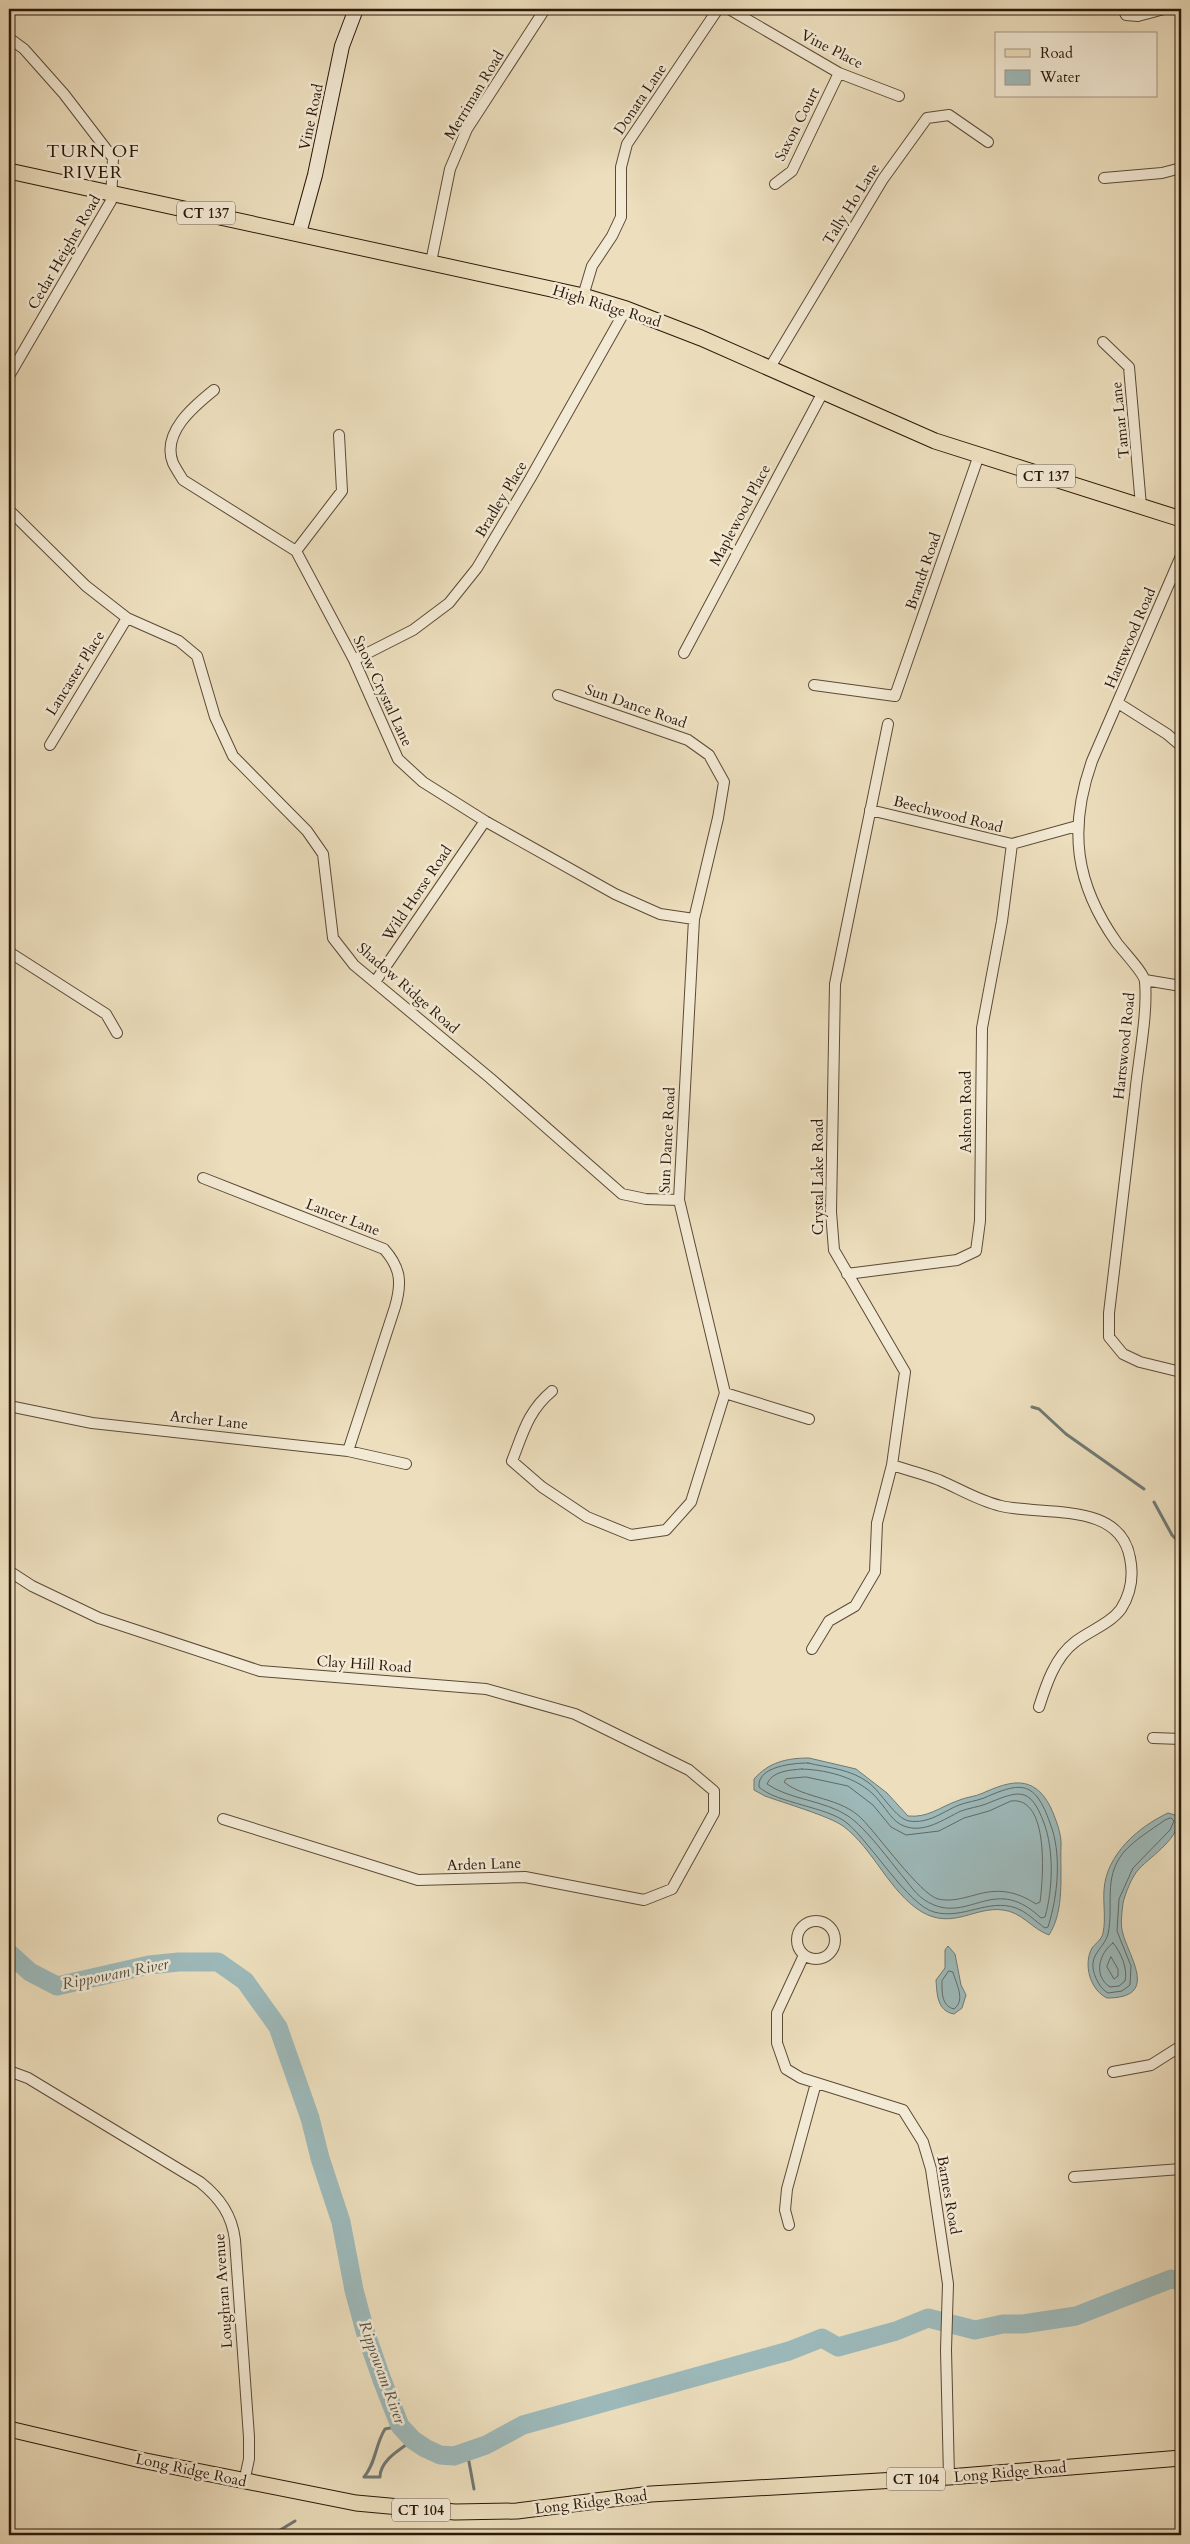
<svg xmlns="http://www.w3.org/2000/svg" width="1190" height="2544" font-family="Cardo,serif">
  <rect width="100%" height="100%" fill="#eddfbe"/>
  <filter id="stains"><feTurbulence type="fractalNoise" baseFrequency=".004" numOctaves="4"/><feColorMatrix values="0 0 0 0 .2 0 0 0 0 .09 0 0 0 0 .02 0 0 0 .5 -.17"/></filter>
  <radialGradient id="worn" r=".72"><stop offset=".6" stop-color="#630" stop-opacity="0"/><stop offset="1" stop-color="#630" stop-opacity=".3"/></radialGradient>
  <path fill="#9dbabb" stroke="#6f7974" d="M809 1758 856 1769 887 1793 908 1816C928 1818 940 1807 957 1801 965 1797 975 1797 983 1793 1010 1781 1033 1774 1050 1806 1055 1817 1062 1834 1061 1846 1060 1874 1065 1910 1049 1935 1032 1929 1022 1912 1003 1910 975 1906 953 1930 922 1912 889 1892 874 1849 843 1826 829 1816 784 1803 765 1796L754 1790V1779C769 1762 787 1758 809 1758Z
    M1168 1813 1178 1816C1182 1837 1152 1855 1139 1869 1132 1876 1125 1894 1123 1903 1122 1913 1120 1924 1123 1934 1130 1959 1159 1998 1107 1998 1090 1990 1083 1964 1092 1948 1096 1943 1102 1939 1103 1933 1106 1919 1103 1904 1104 1890 1106 1855 1138 1827 1168 1813Z
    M948 1946 955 1954 961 1985 966 1995 962 2008 954 2014C937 2011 937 1994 936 1980L945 1968V1950Z"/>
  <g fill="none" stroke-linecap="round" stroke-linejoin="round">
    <path stroke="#646962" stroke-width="1" d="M808 1763C829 1768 851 1769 869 1783 881 1792 896 1819 909 1821 929 1824 942 1812 959 1805 967 1802 976 1801 984 1798 1022 1781 1035 1781 1050 1823 1062 1853 1058 1896 1048 1927L1045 1928C1035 1921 1027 1912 1016 1908 988 1898 963 1920 934 1912 908 1905 871 1843 847 1823 828 1807 776 1803 759 1787 757 1766 794 1763 808 1763Z
      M802 1769C830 1770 863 1779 880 1802 887 1810 893 1822 904 1826 924 1834 944 1819 961 1811 969 1808 978 1807 986 1804 1018 1791 1030 1785 1044 1823 1054 1850 1053 1889 1045 1917L1041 1918C996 1875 972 1920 934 1905 919 1899 913 1889 904 1878 889 1860 866 1828 848 1816 824 1800 790 1800 767 1784 772 1771 790 1770 802 1769Z
      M806 1777 848 1786 873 1805 891 1827 906 1835 939 1831 964 1818 989 1811 1011 1801C1050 1796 1043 1880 1040 1902L1036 1904C1016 1891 998 1888 975 1895 963 1898 951 1902 938 1899 920 1894 878 1835 862 1819 841 1797 804 1799 784 1782L786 1779Z
      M1171 1818 1174 1821 1170 1830 1133 1868 1119 1899 1117 1931 1131 1966 1130 1985 1122 1991 1108 1993C1100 1989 1094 1976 1093 1968 1091 1953 1105 1947 1108 1934 1114 1906 1103 1878 1123 1853 1134 1840 1151 1830 1165 1820Z
      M1113 1943C1121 1952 1128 1969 1125 1981L1119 1986 1110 1987C1093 1976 1099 1953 1113 1943Z
      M1111 1957 1118 1969V1976L1114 1979 1107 1967Z
      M949 1971 953 1972C956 1984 966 2000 954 2009 941 2006 942 1991 942 1981Z"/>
    <path stroke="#6f7974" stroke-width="3" d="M1032 1407 1039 1409 1066 1434 1144 1489
      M1154 1502 1172 1535 1181 1544
      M467 2451 474 2489
      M364 2477C376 2463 375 2445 385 2429L400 2426
      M365 2477H380C380 2460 401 2449 413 2440
      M272 2535 295 2521"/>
    <path stroke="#9dbabb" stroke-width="19" d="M9 1953 30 1972 57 1986 149 1965 179 1962H218L245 1981 278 2027 310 2118 320 2158 341 2222 354 2290 365 2331 382 2380 400 2426 413 2440 425 2448 440 2455 454 2456 486 2445 523 2425 789 2351 822 2338 838 2347 896 2331 928 2318 975 2330 1003 2324H1023L1076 2316 1171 2279 1181 2281"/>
    <defs>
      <path id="street" d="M729 9 839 73 899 96
        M1123 9 1126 15 1138 16 1164 9
        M9 38 24 49 64 94 113 158 111 201 9 376
        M1104 178 1162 173 1181 168
        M775 184 792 171 839 73
        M431 262 450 169 467 129 545 9
        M583 296 592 266 612 236 621 217V167L627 144 718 9
        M1103 342 1129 367 1141 506
        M769 369 883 179 927 118 949 115 988 142
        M214 390C194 406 161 433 173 463 176 469 180 475 183 480L296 551 354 660 398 759 423 782 485 821 615 894 660 914 694 919
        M9 510 86 586 127 618 179 641 197 656 215 717 233 756 307 831 323 854 333 938 354 965 490 1078 622 1194 646 1199 679 1200
        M296 551 342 491 339 435
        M1181 556 1092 761C1068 829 1075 884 1117 943 1123 951 1145 974 1145 982 1148 1014 1138 1062 1135 1095 1126 1168 1118 1240 1109 1313V1337L1123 1354 1140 1362 1181 1372
        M684 653 823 392
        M354 660 413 630 449 603 477 568 530 479 626 309
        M814 685 895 696 979 455
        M1118 703 1167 734 1181 746
        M50 745 127 618
        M870 810 1012 844 1077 826
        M9 952 106 1014 117 1033
        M1145 980 1181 986
        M375 982 485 821
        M203 1178 384 1249C401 1268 402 1283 395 1307L348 1451
        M847 1274 957 1260 976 1251 980 1221 982 1028 1002 921 1012 844
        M552 1391C528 1411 523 1433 512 1461L542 1487 587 1517 631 1535 666 1530 691 1502 725 1393 679 1200 694 919 718 818 724 782 709 755 688 740 558 695
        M725 1393 809 1419
        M9 1406 92 1423 348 1451 406 1464
        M892 1465C907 1470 924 1474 939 1480 960 1489 979 1501 1001 1506 1044 1516 1120 1501 1130 1558 1134 1577 1131 1593 1121 1609 1110 1624 1089 1631 1075 1642 1055 1657 1046 1685 1039 1707
        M9 1571 32 1586 99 1618 260 1671 486 1689 575 1714 689 1770 714 1791V1813L672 1889 644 1900 525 1877 418 1880 223 1819
        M812 1649 829 1621 855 1606 875 1572 877 1523 892 1465 905 1372 834 1250 831 1212 835 984 888 724
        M1153 1738 1181 1739
        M797 1940a19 19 0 1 1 38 0a19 19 0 1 1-38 0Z
        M804 1955 777 2013V2043L786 2069 801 2078 903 2110 923 2142 931 2169 948 2284 946 2350 949 2477
        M9 2071 28 2078 200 2182C220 2198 232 2215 235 2240L249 2437V2459L244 2482
        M1113 2072 1151 2065 1181 2046
        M1074 2177 1181 2169
        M789 2225 785 2210 787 2189 816 2083"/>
      <path id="secondary" d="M299 233 315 175 342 46 356 9"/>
      <path id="primary" d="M9 171 583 296 626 309 701 338 935 441 1181 519
        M9 2429 141 2460 356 2503 455 2512 517 2511 651 2494 949 2477 1181 2458"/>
    </defs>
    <use href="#street" stroke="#5c4a36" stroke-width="12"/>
    <use href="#secondary" stroke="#2b1809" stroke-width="16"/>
    <use href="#primary" stroke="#2b1809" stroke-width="17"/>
    <use href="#street" stroke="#f3ead5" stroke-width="10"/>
    <use href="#secondary" stroke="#f3ead5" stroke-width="14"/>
    <use href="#primary" stroke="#eddfbe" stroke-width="15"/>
  </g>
  <g text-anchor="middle" stroke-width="5" stroke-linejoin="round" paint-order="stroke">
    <g fill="#f3ead5" stroke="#675746" stroke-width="1">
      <rect x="177" y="201.5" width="58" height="23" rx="4"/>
      <rect x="1017" y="464.5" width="58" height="23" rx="4"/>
      <rect x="887" y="2467.5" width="58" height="23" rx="4"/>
      <rect x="392" y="2498.5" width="58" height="23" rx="4"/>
    </g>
    <g font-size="14" font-weight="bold" fill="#2b1809">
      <text x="206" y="218">CT 137</text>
      <text x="1046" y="481">CT 137</text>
      <text x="916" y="2484">CT 104</text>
      <text x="421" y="2515">CT 104</text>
    </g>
    <g font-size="15" fill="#2b1809" stroke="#f3ead5">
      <text transform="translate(832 49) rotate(27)" y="5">Vine Place</text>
      <text transform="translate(474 95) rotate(-59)" y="5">Merriman Road</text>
      <text transform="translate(640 99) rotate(-56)" y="5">Donata Lane</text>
      <text transform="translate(311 117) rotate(-78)" y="5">Vine Road</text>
      <text transform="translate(797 124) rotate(-63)" y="5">Saxon Court</text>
      <text transform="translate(851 204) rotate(-58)" y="5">Tally Ho Lane</text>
      <text transform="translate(64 252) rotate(-60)" y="5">Cedar Heights Road</text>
      <text transform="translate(607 306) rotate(17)" y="5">High Ridge Road</text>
      <text transform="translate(1120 420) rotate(-96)" y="5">Tamar Lane</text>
      <text transform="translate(501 499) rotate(-59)" y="5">Bradley Place</text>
      <text transform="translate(740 515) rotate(-62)" y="5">Maplewood Place</text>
      <text transform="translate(923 571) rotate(-71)" y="5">Brandt Road</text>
      <text transform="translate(1130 638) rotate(-67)" y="5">Hartswood Road</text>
      <text transform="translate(75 673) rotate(-58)" y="5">Lancaster Place</text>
      <text transform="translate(383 691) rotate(65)" y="5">Snow Crystal Lane</text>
      <text transform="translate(636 706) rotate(19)" y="5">Sun Dance Road</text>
      <text transform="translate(948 814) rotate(14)" y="5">Beechwood Road</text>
      <text transform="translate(417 893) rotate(-56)" y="5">Wild Horse Road</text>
      <text transform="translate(408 988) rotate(41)" y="5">Shadow Ridge Road</text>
      <text transform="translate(1124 1046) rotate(-84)" y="5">Hartswood Road</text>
      <text transform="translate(966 1112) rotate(-90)" y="5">Ashton Road</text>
      <text transform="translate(667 1140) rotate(-87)" y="5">Sun Dance Road</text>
      <text transform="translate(818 1177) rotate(-90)" y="5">Crystal Lake Road</text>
      <text transform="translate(343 1217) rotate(21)" y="5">Lancer Lane</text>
      <text transform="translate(209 1420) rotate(6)" y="5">Archer Lane</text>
      <text transform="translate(364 1664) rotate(4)" y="5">Clay Hill Road</text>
      <text transform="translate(484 1864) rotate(-2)" y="5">Arden Lane</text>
      <text transform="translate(949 2195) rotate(80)" y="5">Barnes Road</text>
      <text transform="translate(223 2291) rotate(-94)" y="5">Loughran Avenue</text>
      <text transform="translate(191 2470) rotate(12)" y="5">Long Ridge Road</text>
      <text transform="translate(1010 2472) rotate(-5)" y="5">Long Ridge Road</text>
      <text transform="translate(591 2502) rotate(-7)" y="5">Long Ridge Road</text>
    </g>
    <g font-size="16" font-style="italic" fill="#535147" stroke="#f3ead5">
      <text transform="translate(115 1973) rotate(-11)" y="6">Rippowam River</text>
      <text transform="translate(383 2372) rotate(70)" y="6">Rippowam River</text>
    </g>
    <g font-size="18" letter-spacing="1" fill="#2b1809" stroke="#f3ead5">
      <text x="93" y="157">TURN OF<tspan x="93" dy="21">RIVER</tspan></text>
    </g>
  </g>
  <rect width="1190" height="2544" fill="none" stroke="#eddfbe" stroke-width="30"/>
  <rect x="10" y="10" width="1170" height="2524" fill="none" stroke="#2b1809" stroke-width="2.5"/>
  <rect x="15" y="15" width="1160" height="2514" fill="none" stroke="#2b1809"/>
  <rect x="995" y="32" width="162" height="65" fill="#f3ead5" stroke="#a39683"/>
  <rect x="1005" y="49" width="25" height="8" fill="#eddfbe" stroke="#a39683"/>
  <text x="1040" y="58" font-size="15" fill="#2b1809">Road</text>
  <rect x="1005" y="70" width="25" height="15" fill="#9dbabb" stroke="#a39683"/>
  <text x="1040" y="82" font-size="15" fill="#2b1809">Water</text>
  <rect width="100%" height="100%" filter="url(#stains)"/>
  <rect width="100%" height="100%" fill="url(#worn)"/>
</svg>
